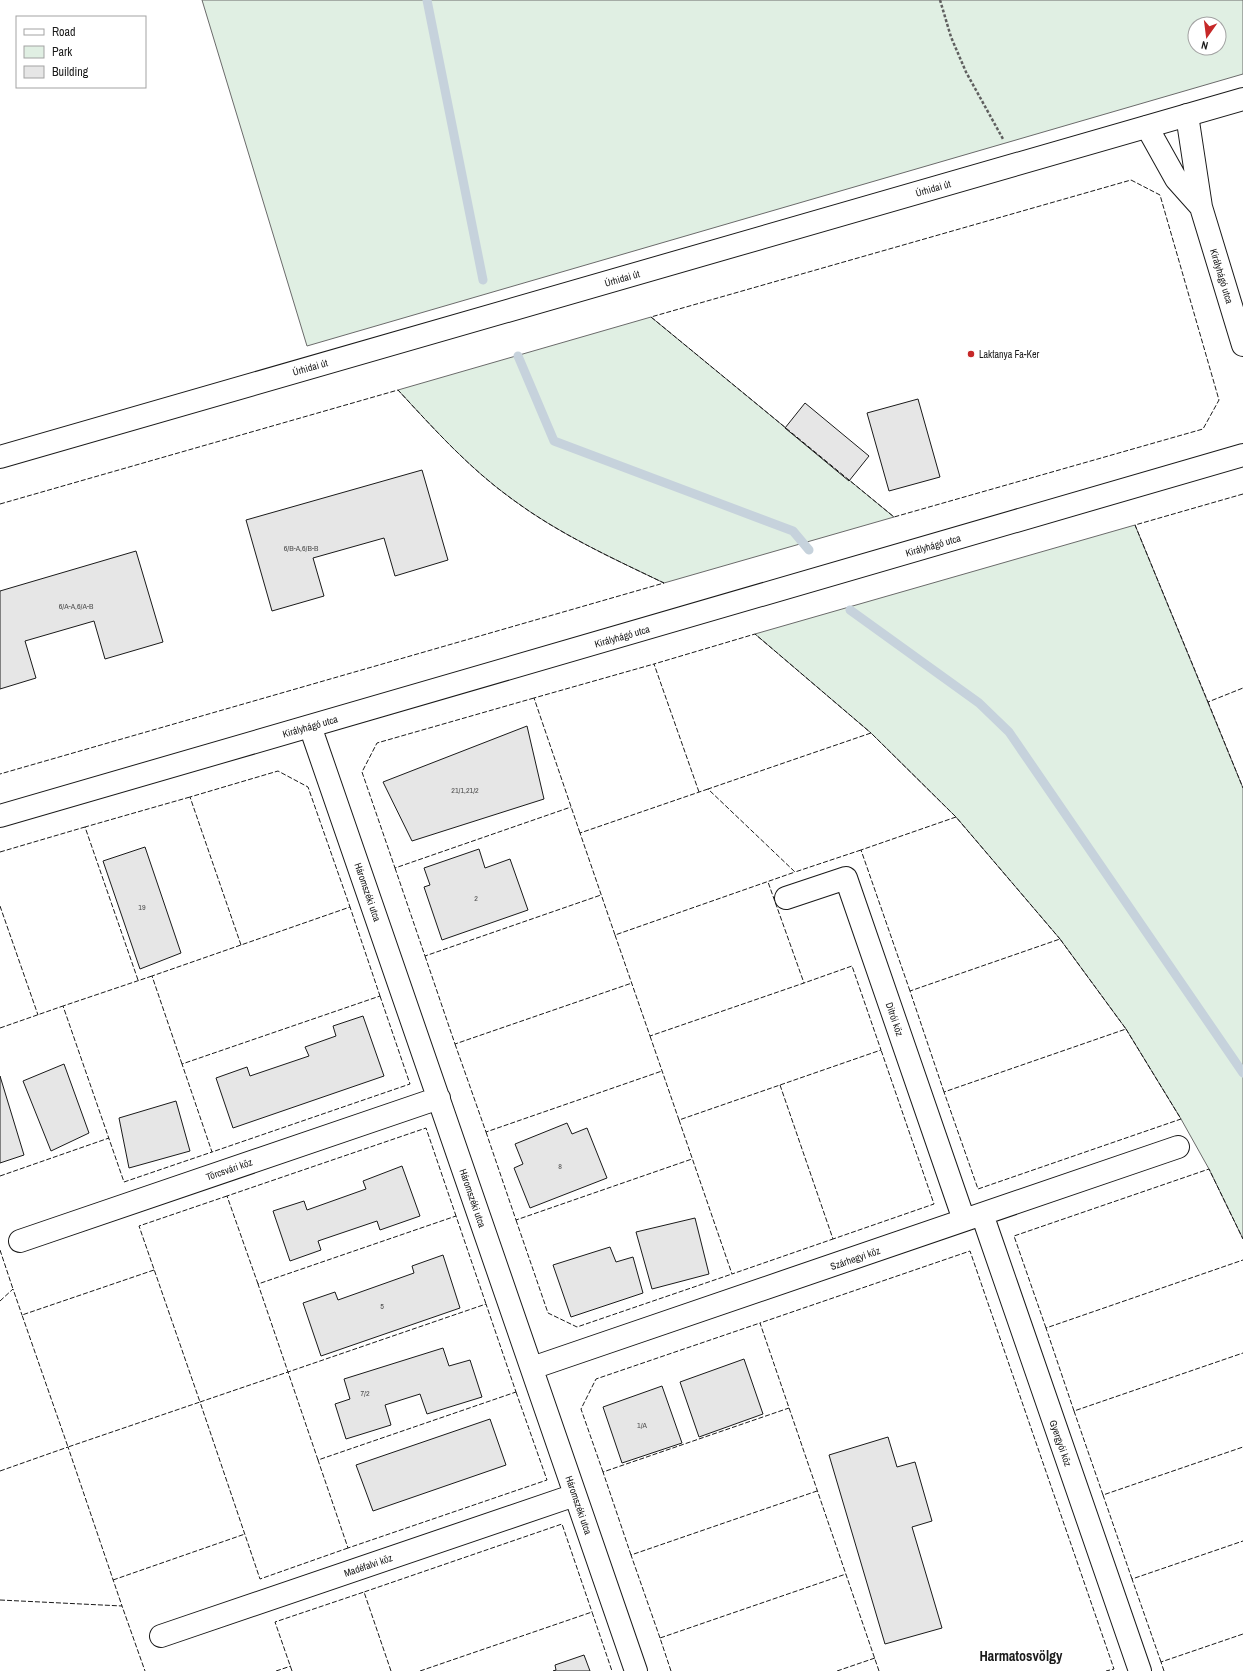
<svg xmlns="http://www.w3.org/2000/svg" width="1243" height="1671" font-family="'Archivo Narrow',sans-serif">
  <rect width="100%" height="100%" fill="#fff"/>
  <path fill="#e0efe3" stroke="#6a6a6a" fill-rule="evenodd" d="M202 0H1243V74L307 346ZM1195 24H1219V48H1195Z
    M651 317 894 517 664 583C612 558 559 534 512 499 469 468 434 429 398 390Z
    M1135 525 1243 788V1239L1209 1169 1181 1119 1126 1029 1060 939 956 817 871 733 755 634Z"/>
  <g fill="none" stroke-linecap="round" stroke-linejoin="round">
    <path stroke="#c6d2dc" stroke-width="9" d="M427 0 483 280
      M518 356 554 441 793 531 809 550
      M850 610 979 703 1009 732 1243 1073"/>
  </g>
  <path fill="#e6e6e6" stroke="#1a1a1a" d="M918 399 940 477 889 491 867 413Z
    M805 403 869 456 849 481 785 428Z
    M422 470 448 560 395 576 384 538 313 558 324 596 272 611 246 520Z
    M136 551 163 642 105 659 94 621 25 641 36 678 0 689V591Z
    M527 726 544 799 412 841 383 782Z
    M145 847 181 953 140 969 103 861Z
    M479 849 485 868 510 859 528 910 442 940 424 887 430 885 424 868Z
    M363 1016 384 1076 233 1128 216 1078 247 1067 250 1076 309 1056 305 1047 336 1036 333 1026Z
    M64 1064 89 1133 51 1151 23 1081Z
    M0 1076 24 1155 0 1163Z
    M176 1101 190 1151 129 1168 119 1118Z
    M567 1123 572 1134 587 1128 607 1178 530 1208 514 1168 523 1164 515 1144Z
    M402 1166 420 1216 380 1230 377 1221 318 1241 321 1250 290 1261 273 1211 304 1201 307 1210 366 1189 363 1181Z
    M695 1218 709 1274 652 1289 636 1232Z
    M610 1247 616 1262 633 1257 643 1293 571 1317 553 1265Z
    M443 1255 460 1308 321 1356 303 1303 335 1292 338 1300 414 1273 412 1266Z
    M443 1348 449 1366 470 1360 482 1397 427 1414 420 1394 385 1405 391 1425 346 1439 335 1404 350 1399 344 1379Z
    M744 1359 763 1414 699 1437 680 1382Z
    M662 1386 682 1443 622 1463 603 1407Z
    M490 1419 506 1465 373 1511 356 1465Z
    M888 1437 897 1467 915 1462 932 1521 912 1527 942 1628 885 1644 829 1455Z
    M584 1655 590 1671H553L556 1670 555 1665Z"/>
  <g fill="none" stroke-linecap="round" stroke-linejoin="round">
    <defs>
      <path id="minor" d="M1187 115 1201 207 1243 345
        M1147 127 1176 179 1201 207
        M310 726 636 1671
        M0 816 1243 455
        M786 898 846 878 964 1220
        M982 1214 1140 1671
        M20 1241 439 1098
        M532 1368 1178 1147
        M161 1636 575 1495"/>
      <path id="major" d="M0 457 1243 99"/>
    </defs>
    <use href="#minor" stroke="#1a1a1a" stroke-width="24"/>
    <use href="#major" stroke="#1a1a1a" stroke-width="24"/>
    <path stroke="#5f5f5f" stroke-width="2.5" stroke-dasharray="3 2" stroke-linecap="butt" d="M940 0 951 37 966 72 1003 139"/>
    <use href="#minor" stroke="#fff" stroke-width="22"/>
    <use href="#major" stroke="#fff" stroke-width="22"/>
    <path stroke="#1a1a1a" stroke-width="1" stroke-dasharray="5 2" stroke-linecap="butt" d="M1131 180 1160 195 1219 400 1203 429 894 517 651 317Z
      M1243 494 1135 525 1208 702 1243 688
      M0 504 398 390C434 429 469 468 512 499 559 534 612 558 664 583L0 774
      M534 698 377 743 362 772 395 868 571 807
      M1208 702 1243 788
      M708 789 580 833 615 935 795 872
      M699 792 654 664 755 634 871 733
      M580 833 534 698 654 664
      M861 850 795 872 708 789 871 733 956 817
      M0 852 85 827
      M395 868 425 956 601 895
      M0 906 38 1015
      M615 935 650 1036 804 983 768 882
      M241 945 190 797 278 771 308 787 350 907
      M425 956 455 1044 632 983
      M152 976 63 1006 124 1182 212 1152
      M138 980 85 827 190 797
      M910 991 861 850 956 817 1060 939
      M380 996 410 1084 212 1152 182 1064Z
      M0 1028 63 1006
      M1126 1029 1181 1119 978 1189 944 1092Z
      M650 1036 679 1120 881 1050 852 966 804 983
      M455 1044 486 1132 662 1071
      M182 1064 152 976 350 907 380 996
      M780 1085 833 1239 934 1204 881 1050
      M944 1092 910 991 1060 939 1126 1029
      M679 1120 732 1274 833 1239
      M486 1132 516 1220 692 1159
      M0 1176 109 1138
      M516 1220 548 1313 577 1327 732 1274
      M0 1250 13 1289
      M154 1270 22 1315 68 1447 200 1402 139 1226 227 1196
      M258 1284 227 1196 426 1128 456 1216
      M0 1301 13 1289 22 1315
      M1046 1328 1014 1236 1209 1169 1243 1239
      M516 1392 547 1480 348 1548 318 1460Z
      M1074 1411 1046 1328 1243 1260
      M318 1460 288 1372 486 1304 516 1392
      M0 1471 68 1447 122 1606
      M603 1472 581 1409 596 1379 760 1323
      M1103 1495 1074 1411 1243 1353
      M348 1548 260 1579 200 1402 288 1372 258 1284 456 1216 486 1304
      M631 1555 603 1472 789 1408
      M1132 1579 1103 1495 1243 1447
      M113 1580 245 1534
      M0 1600 122 1606 145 1671
      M660 1638 631 1555 817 1491
      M1161 1662 1132 1579 1243 1541
      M276 1671 291 1666
      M292 1671 275 1622 364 1592
      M391 1671 364 1592 562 1524 592 1612
      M420 1671 592 1612 612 1671
      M671 1671 660 1638 846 1574
      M837 1671 875 1658
      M879 1671 760 1323 970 1251 1114 1669 1106 1671
      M1164 1671 1161 1662 1243 1634"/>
  </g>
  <circle fill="#c62828" stroke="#fff" stroke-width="1.5" cx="971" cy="354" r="4"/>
  <g text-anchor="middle" stroke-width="3" stroke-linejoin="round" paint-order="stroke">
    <g font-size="8" fill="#4d4d4d">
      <text x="301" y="551">6/B-A,6/B-B</text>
      <text x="76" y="609">6/A-A,6/A-B</text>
      <text x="465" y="793">21/1,21/2</text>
      <text x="476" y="901">2</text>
      <text x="142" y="910">19</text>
      <text x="560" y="1169">8</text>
      <text x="382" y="1309">5</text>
      <text x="365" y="1396">7/2</text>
      <text x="642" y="1428">1/A</text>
    </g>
    <g font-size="10" fill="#1a1a1a" stroke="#fff">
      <text transform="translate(933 188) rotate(-16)" y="4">Úrhidai út</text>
      <text transform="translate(1222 276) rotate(73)" y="4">Királyhágó utca</text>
      <text transform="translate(622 278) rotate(-16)" y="4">Úrhidai út</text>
      <text transform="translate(310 367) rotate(-16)" y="4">Úrhidai út</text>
      <text transform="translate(933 545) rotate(-16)" y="4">Királyhágó utca</text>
      <text transform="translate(622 636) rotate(-16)" y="4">Királyhágó utca</text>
      <text transform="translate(310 726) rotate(-16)" y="4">Királyhágó utca</text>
      <text transform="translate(368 892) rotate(71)" y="4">Háromszéki utca</text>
      <text transform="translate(895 1019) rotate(71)" y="4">Ditrói köz</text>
      <text transform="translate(229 1169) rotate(-19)" y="4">Törcsvári köz</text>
      <text transform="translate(473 1198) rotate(71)" y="4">Háromszéki utca</text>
      <text transform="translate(855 1258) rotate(-19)" y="4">Szárhegyi köz</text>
      <text transform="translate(1061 1443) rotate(71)" y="4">Gyergyói köz</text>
      <text transform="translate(579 1505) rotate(71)" y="4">Háromszéki utca</text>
      <text transform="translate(368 1565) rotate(-19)" y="4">Madéfalvi köz</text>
    </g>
    <g font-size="10" fill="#1a1a1a" stroke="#fff" text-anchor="start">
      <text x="979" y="358">Laktanya Fa-Ker</text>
    </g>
    <g font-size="14" font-weight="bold" fill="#1a1a1a" stroke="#fff">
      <text x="1021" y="1661">Harmatosvölgy</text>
    </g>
  </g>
  <rect x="16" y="16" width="130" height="72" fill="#ffffff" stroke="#a3a3a3"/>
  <rect x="24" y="29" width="20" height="6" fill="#ffffff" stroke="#a3a3a3"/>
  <text x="52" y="36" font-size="12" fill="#1a1a1a">Road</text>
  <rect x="24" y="46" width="20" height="12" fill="#e0efe3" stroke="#a3a3a3"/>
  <text x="52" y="56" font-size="12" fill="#1a1a1a">Park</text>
  <rect x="24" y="66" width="20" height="12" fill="#e6e6e6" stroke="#a3a3a3"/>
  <text x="52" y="76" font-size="12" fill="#1a1a1a">Building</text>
  <g transform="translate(1207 36) rotate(194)"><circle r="19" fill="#ffffff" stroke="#a3a3a3"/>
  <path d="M0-3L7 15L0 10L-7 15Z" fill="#c62828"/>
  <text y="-6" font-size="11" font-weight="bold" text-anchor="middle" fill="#1a1a1a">N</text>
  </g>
</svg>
